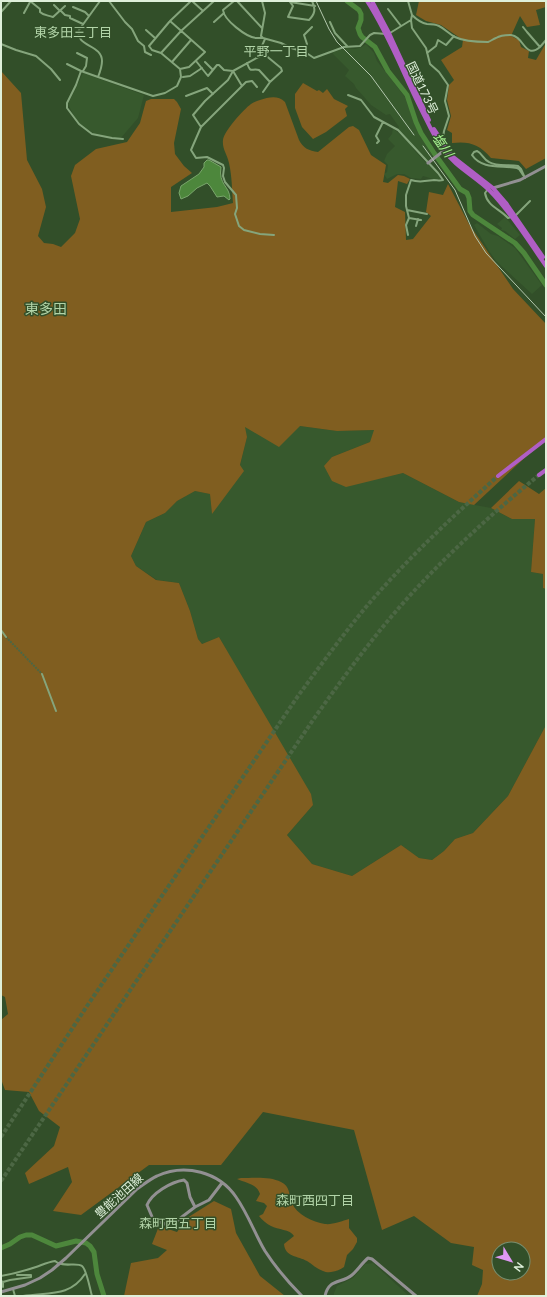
<svg xmlns="http://www.w3.org/2000/svg" width="547" height="1297" font-family="Lato,'Noto Sans JP',sans-serif">
  <rect width="100%" height="100%" fill="#324f29"/>
  <path fill="#37592d" d="M366 44 374 53 377 61 405 97 417 130 433 156 429 160 427 161 398 129 399 127 390 114 386 115 371 105 365 98 356 88 354 84 345 76 349 70 333 54V52L347 48 355 49 362 47Z
    M83 73 144 95 138 118 120 139 96 135 77 122 68 104Z
    M393 128 409 143 412 146 414 150 428 165 431 166 441 179H433L423 176 421 179 411 178 404 174H397L387 179 384 174 387 172 388 165 384 161 387 154 395 146 388 139 392 134Z
    M505 217 520 235 515 239 505 231 501 230 502 228 497 224Z
    M477 223 491 234 498 236 515 248 542 285 532 294 496 261 489 251 474 225Z
    M300 426 337 431 375 430 370 442 332 457 346 486 403 473 459 502 491 508 512 519H535L531 572 543 574V588L546 589V717L545 727 508 796 473 833 455 839 444 851 432 860 419 858 401 845 352 876 312 864 287 835 313 805 219 637 202 644 198 639 190 611 179 583 157 580 136 566 131 556 146 522 165 513 177 501 195 491 210 494 212 513 240 466 247 437 244 427Z
    M373 1263 409 1296H334V1293L337 1286 353 1278 365 1264Z"/>
  <path fill="#805e20" fill-rule="evenodd" d="M419 1H546V7L536 10 540 25 527 27 520 16 511 36 519 40 521 47 529 51 528 58 536 60 546 43V158L526 169 519 161 491 158C479 144 469 141 452 143V133L447 130 451 116 447 100 449 85 454 80 441 60 462 47 463 40 441 25 426 21 416 15Z
    M1 71 21 93 27 160 42 189 46 207 38 236 44 243 53 244 61 247 75 233 80 219 71 176 75 165 96 149 127 142 140 123 146 101 151 99H174L177 102 181 109 174 143 175 154 184 166 192 173 171 187V212L217 207 233 203C232 190 232 176 229 163 227 154 222 149 223 140 224 131 244 109 251 104 254 102 257 101 260 100 269 97 278 95 285 102L299 140C303 148 309 151 318 152L349 127 353 126 359 130 371 155 386 165 383 182 388 183 398 175 404 176 410 179 407 184 398 181 395 207 405 212 406 240 413 239 431 216 426 212 429 192 443 195 448 184 469 224 513 289 546 324V438L474 505 459 502 403 473 346 487 332 481 324 466 332 457 370 442 374 430 337 431 300 426 279 447 245 427 247 437 240 465 244 471 212 514 210 494 195 491 177 501 165 513 146 522 131 556 136 566 156 580 179 583 190 611 198 639 202 644 219 637 311 794 313 805 287 835 312 864 352 876 401 845 419 858 432 860 444 851 455 839 473 833 508 796 545 727H546V1296H477L482 1284 483 1270 472 1265 474 1247 451 1243 414 1216 382 1230 354 1130 263 1112 221 1165H149L81 1215 53 1211 72 1182 68 1167 29 1184 25 1173 54 1146 60 1127 39 1111 29 1092 5 1090 1 1079V1020L8 1014 5 997 1 995ZM499 1249H523V1273H499Z
    M303 83 317 91 319 90 323 93 327 89 334 99 348 106 345 109 347 116 326 132 313 139 302 127 295 108V94Z
    M519 481 539 494 546 488V589L543 588V574L531 572 535 519H512L491 508Z
    M241 1178C253 1178 270 1176 281 1182 290 1186 289 1195 292 1203 296 1214 313 1222 325 1224 332 1225 342 1221 349 1219V1228L357 1238V1242L353 1249 347 1255 344 1267C338 1271 329 1274 323 1271 317 1269 312 1264 307 1261 298 1256 285 1257 284 1244L294 1236C290 1229 278 1230 271 1226 267 1224 262 1220 259 1216L263 1214 267 1206 264 1203 256 1201 260 1194C257 1184 246 1183 237 1179Z
    M214 1201 231 1209 236 1233 260 1276 285 1296H124L131 1263 158 1258 167 1250 152 1244 159 1226 177 1232 187 1218Z"/>
  <path fill="#4d873c" stroke="#79a66b" d="M207 160H209L221 167C218 185 230 186 230 199L229 200 224 196 217 197 210 186 207 183 197 188 188 196 181 199 179 193 181 186 199 174 204 167V163Z"/>
  <g fill="none" stroke-linecap="round" stroke-linejoin="round">
    <path stroke="#4d873c" stroke-width="5" d="M347 1 359 10 361 14V20L358 28 360 34 362 37 375 47 388 71 407 95 416 122 421 133 434 153 460 189 467 193 469 198 470 211 473 215 515 243 524 253 546 285
      M1 1248 10 1244 20 1237 26 1235H32L56 1246 76 1241 86 1243 90 1246 94 1252 97 1274 104 1296"/>
    <path stroke="#4c6744" stroke-width="2" stroke-dasharray="2 1" stroke-linecap="butt" d="M6 637 42 674"/>
    <path stroke="#4c6744" stroke-width="4" stroke-dasharray="4 2" stroke-linecap="butt" d="M1 1137 87 1006 298 696C320 666 342 636 366 607 406 560 452 517 498 476
      M1 1181 313 720C345 675 377 631 414 591 453 549 495 511 539 475"/>
    <path stroke="#85a57c" stroke-width="2" d="M30 1 40 9V12C44 16 48 15 53 17L65 6
      M100 1 79 30C75 47 102 44 102 61 102 66 100 72 98 77L153 96 165 93 177 86 181 77 180 69 161 53 181 31 214 1
      M109 1 125 22 132 29 138 41 144 46 145 52 151 55
      M192 1 202 10
      M234 1 223 10C224 20 246 37 256 38 257 38 261 38 263 38
      M237 1 262 28
      M262 1 265 13 261 36 263 38 281 43 291 48 305 52 314 58 344 47 360 46 370 35 374 33 386 34
      M312 1C316 9 315 14 309 20L288 17 293 6 290 2 315 6
      M408 1 412 15 411 20 412 28 426 48 430 64 439 72 448 85 445 101 449 116 444 131 443 138 442 139
      M54 5 60 11
      M73 7 85 12 89 16
      M388 9 401 26
      M61 11 65 15 70 16V18L83 24
      M1 12 11 1
      M24 13 30 2
      M412 15C416 19 421 23 427 24 432 24 435 24 439 26 445 29 449 34 455 37 463 41 479 42 488 42 491 41 493 39 496 38 501 35 506 35 511 35 524 36 525 60 540 47
      M170 21 205 52 189 67 180 69
      M214 22 224 13
      M330 22 335 33 347 46
      M1 25V28
      M523 27 527 32 540 47 546 40
      M146 30 155 38
      M390 33 411 20
      M1 44 16 50 36 56 51 69 60 80
      M305 51 307 44 304 35 312 27
      M77 53 87 58 86 66 83 71
      M161 53 152 50 149 46 170 21 191 1
      M427 53 436 46 438 40 446 45 454 36
      M196 61 208 76 217 65H219L224 70 233 71
      M172 62 191 40
      M205 62 213 70
      M247 63C251 74 251 68 259 70L270 82
      M67 64 81 71
      M233 71 242 86 201 127 191 150 196 158 207 157 223 165 224 168 223 176 225 182 236 195 237 208 235 214 239 226 244 230 260 234 274 235
      M98 77 81 71 76 85 67 103V108L79 124 92 134 112 138 123 139
      M183 77 190 76 202 68
      M242 86 246 82 252 81 257 87
      M263 92 270 82 282 71 281 68 264 54
      M348 95 361 100 374 117 398 130 438 173 443 180C440 181 437 180 434 180 426 181 419 183 411 180L406 195V206L409 218 406 225 408 235
      M186 96 207 88 213 94
      M201 127 193 115 205 101 228 80 233 71 264 54 261 48 265 39
      M377 143 379 141 376 136 383 122
      M477 151C482 153 483 159 489 162 497 167 509 164 518 166L521 169 525 178 519 169 517 168C502 165 482 170 472 155L474 152Z
      M488 189 485 193C487 206 500 209 508 218L511 217
      M407 210 427 214
      M515 216 530 201
      M409 218 421 220
      M416 226 418 219
      M1 630 6 637
      M42 674 56 711
      M1 1276C13 1274 24 1271 36 1267 42 1265 48 1262 55 1261 62 1268 77 1262 82 1266 87 1270 90 1290 92 1296
      M1 1281 3 1282V1287
      M3 1282 10 1280 31 1277V1275H17
      M13 1289 15 1296
      M23 1296C49 1292 70 1297 85 1274"/>
    <path stroke="#929092" stroke-width="3" d="M428 163 446 149
      M493 188 520 180 546 166
      M195 1207 190 1197 187 1183 184 1180C171 1182 152 1193 147 1205L153 1219 170 1226 195 1207 209 1200 222 1183
      M1 1292 25 1285 40 1278 52 1270 66 1258 137 1189C143 1185 150 1179 157 1176 185 1163 219 1172 236 1197 248 1214 255 1234 265 1251 276 1268 288 1282 302 1296
      M325 1296C329 1278 341 1284 352 1275 358 1270 362 1263 368 1258L372 1259 416 1296"/>
    <path stroke="#b05ec5" stroke-width="4" d="M367 1C389 35 403 73 421 109 428 123 434 137 443 149 455 167 475 176 490 191 511 212 529 242 546 266
      M372 1 389 33 429 120
      M434 129 452 156 493 188 506 203 543 257
      M539 475 546 470
      M498 476 546 439"/>
    <path stroke="#b3c7ad" stroke-width="1" d="M316 1 329 29 337 42 371 76 414 135
      M423 146 455 190 475 236 486 253 546 317"/>
  </g>
  <g text-anchor="middle" stroke-width="3" stroke-linejoin="round" paint-order="stroke">
    <g font-size="12" fill="#dff0da" stroke="#324f29">
      <text transform="translate(422 88) rotate(64)" y="4">国道173号</text>
      <text transform="translate(119 1196) rotate(-42)" y="4">豊能池田線</text>
    </g>
    <g font-size="13" fill="#b2d4a8" stroke="#324f29">
      <text x="73" y="37">東多田三丁目</text>
      <text x="276" y="56">平野一丁目</text>
      <text x="315" y="1205">森町西四丁目</text>
      <text x="178" y="1228">森町西五丁目</text>
    </g>
    <g font-size="13" font-style="italic" fill="#a9f792" stroke="#324f29">
      <text transform="translate(443 145) rotate(55)" y="5">塩川</text>
    </g>
    <g font-size="14" fill="#b2d4a8" stroke="#324f29">
      <text x="46" y="314">東多田</text>
    </g>
  </g>
  <rect width="547" height="1297" fill="none" stroke="#dff0da" stroke-width="4"/>
  <g transform="translate(511 1261) rotate(128)"><circle r="19" fill="#324f29" stroke="#778f70"/>
  <path d="M0-3L7 15L0 10L-7 15Z" fill="#de98f2"/>
  <text y="-6" font-size="11" font-weight="bold" text-anchor="middle" fill="#dff0da">N</text>
  </g>
</svg>
